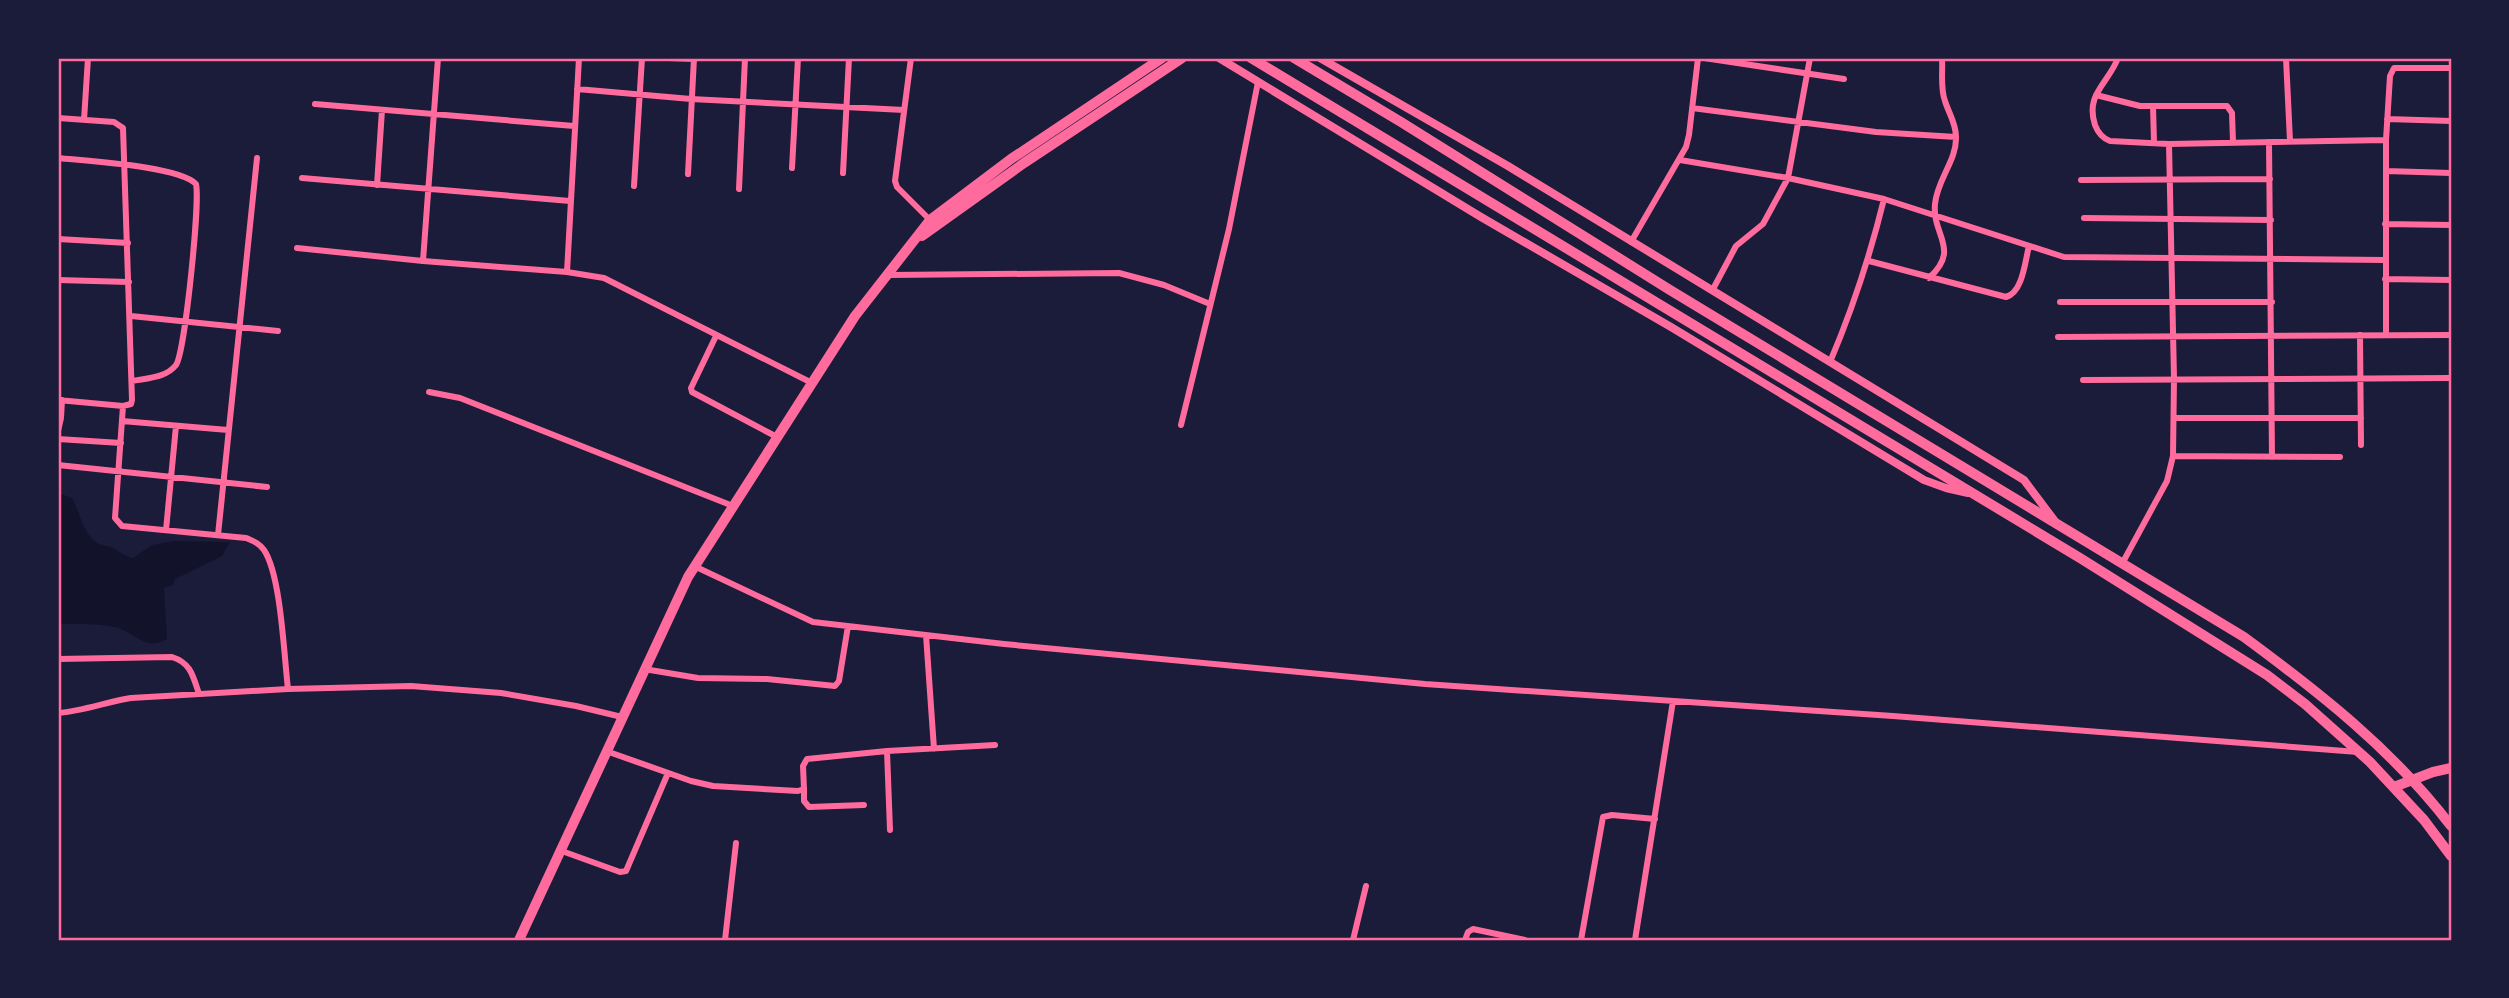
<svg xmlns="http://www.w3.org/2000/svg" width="2509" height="998" font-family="'DejaVu Sans',sans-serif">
  <rect width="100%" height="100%" fill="#1b1b3a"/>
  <path fill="#12122b" d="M58 493 72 498C80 513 83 533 97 543 102 546 108 546 113 548 121 553 124 556 133 558L152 545 174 541 230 542 222 556 175 579 173 585 164 588 167 639C146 652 135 632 115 627 97 623 76 624 58 624V528L62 518 58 511Z"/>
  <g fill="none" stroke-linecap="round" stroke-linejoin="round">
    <path stroke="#ff6b9d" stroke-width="6" d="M669 58 694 59
      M911 58 895 181 897 187 933 223
      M1704 58 1844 79
      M2118 58C2108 84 2085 94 2095 125 2098 133 2102 138 2110 141L2169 144 2386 140
      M2286 58 2290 141
      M577 89 691 99 904 110
      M2096 95 2140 106H2227L2232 113 2233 142
      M315 104 574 126
      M2153 106 2154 143
      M1692 108 1876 132 1956 137
      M58 118 114 122 123 128 132 400 131 404 123 406 58 400
      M2387 119 2451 121
      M84 120 88 58
      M2269 142 2272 457
      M58 158C86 161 178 166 196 184 200 203 185 352 176 365 166 378 147 378 132 381
      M1680 160 1788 178 1884 199 2064 257 2385 260
      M792 168 798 58
      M2386 171 2451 173
      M843 173 849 58
      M688 174 694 58
      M302 178 570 201
      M2081 180 2270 179
      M377 185 382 110
      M634 186 642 58
      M739 189 745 58
      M2084 218 2271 220
      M2385 224 2451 225
      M58 239 128 243
      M1631 242 1686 147 1689 135 1698 58
      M297 248 423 261 567 272 604 278 812 383
      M423 261 438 58
      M1869 261 2006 297C2023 292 2025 261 2029 246
      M567 272 579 58
      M888 275 1119 273 1164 285 1210 304
      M1929 278C1961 249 1932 236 1935 204 1937 180 1957 160 1956 137 1956 123 1949 114 1945 101 1940 88 1943 72 1942 58
      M2385 279 2451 280
      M58 280 129 282
      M1712 291 1736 246 1763 224 1788 178 1810 58
      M2060 302H2272
      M131 316 278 331
      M2360 335 2361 445
      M2386 335V140L2390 76 2394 68H2451
      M716 336 691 388 692 392 777 437
      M2058 337 2451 335
      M1830 362C1853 308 1870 256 1884 199
      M2083 380 2451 378
      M429 392 460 398 733 506
      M123 406 115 518 122 526 246 538C253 541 259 543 264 550 281 575 284 656 288 689
      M2174 418H2361
      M122 421 228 430
      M1181 425 1229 229 1258 82
      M58 431 61 418 62 400
      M58 439 121 443
      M2173 456 2340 457
      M58 465 267 487
      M166 530 176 426
      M218 535 257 158
      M2123 562 2167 481 2173 456 2174 378 2169 144
      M694 566 813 622 1004 644 1425 684 1893 716 2358 752
      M926 635 934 749
      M58 659 172 657C191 663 193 676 199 694
      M644 669 698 678 767 679 835 686 839 681 848 626
      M58 713C83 711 106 702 131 698L288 689 411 686 501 693 576 706 622 717
      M606 751 691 781 713 786 798 791 804 789 803 766 807 759 887 751 995 745
      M887 751 890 830
      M804 789V801L809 807 864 805
      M559 850 620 872 626 871 668 773
      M725 940 736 843
      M1353 940 1366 886
      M1465 940 1468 932 1473 929 1525 940
      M1581 940 1603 817 1612 815 1655 819
      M1635 940 1673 701"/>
    <path stroke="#ff6b9d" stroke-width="8" d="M1219 58 1481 217 1671 327 1924 480 1946 488 1968 493
      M1320 58 1508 166 2024 480 2054 520"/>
    <path stroke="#ff6b9d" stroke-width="10" d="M922 236 1024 163 1182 58
      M2394 787 2433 772 2451 768
      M519 940 688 577 855 316 930 220 1011 159 1162 58"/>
    <path stroke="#ff6b9d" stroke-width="10" d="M1251 58 2080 558 2267 675 2305 704 2370 762 2424 820 2451 856
      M1294 58 1401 122 1670 290 2244 637C2320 693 2393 750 2451 826"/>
  </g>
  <rect width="2509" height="998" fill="none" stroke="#1b1b3a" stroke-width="119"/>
  <rect x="60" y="60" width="2390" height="879" fill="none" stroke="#ff6b9d" stroke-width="2.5"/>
</svg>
